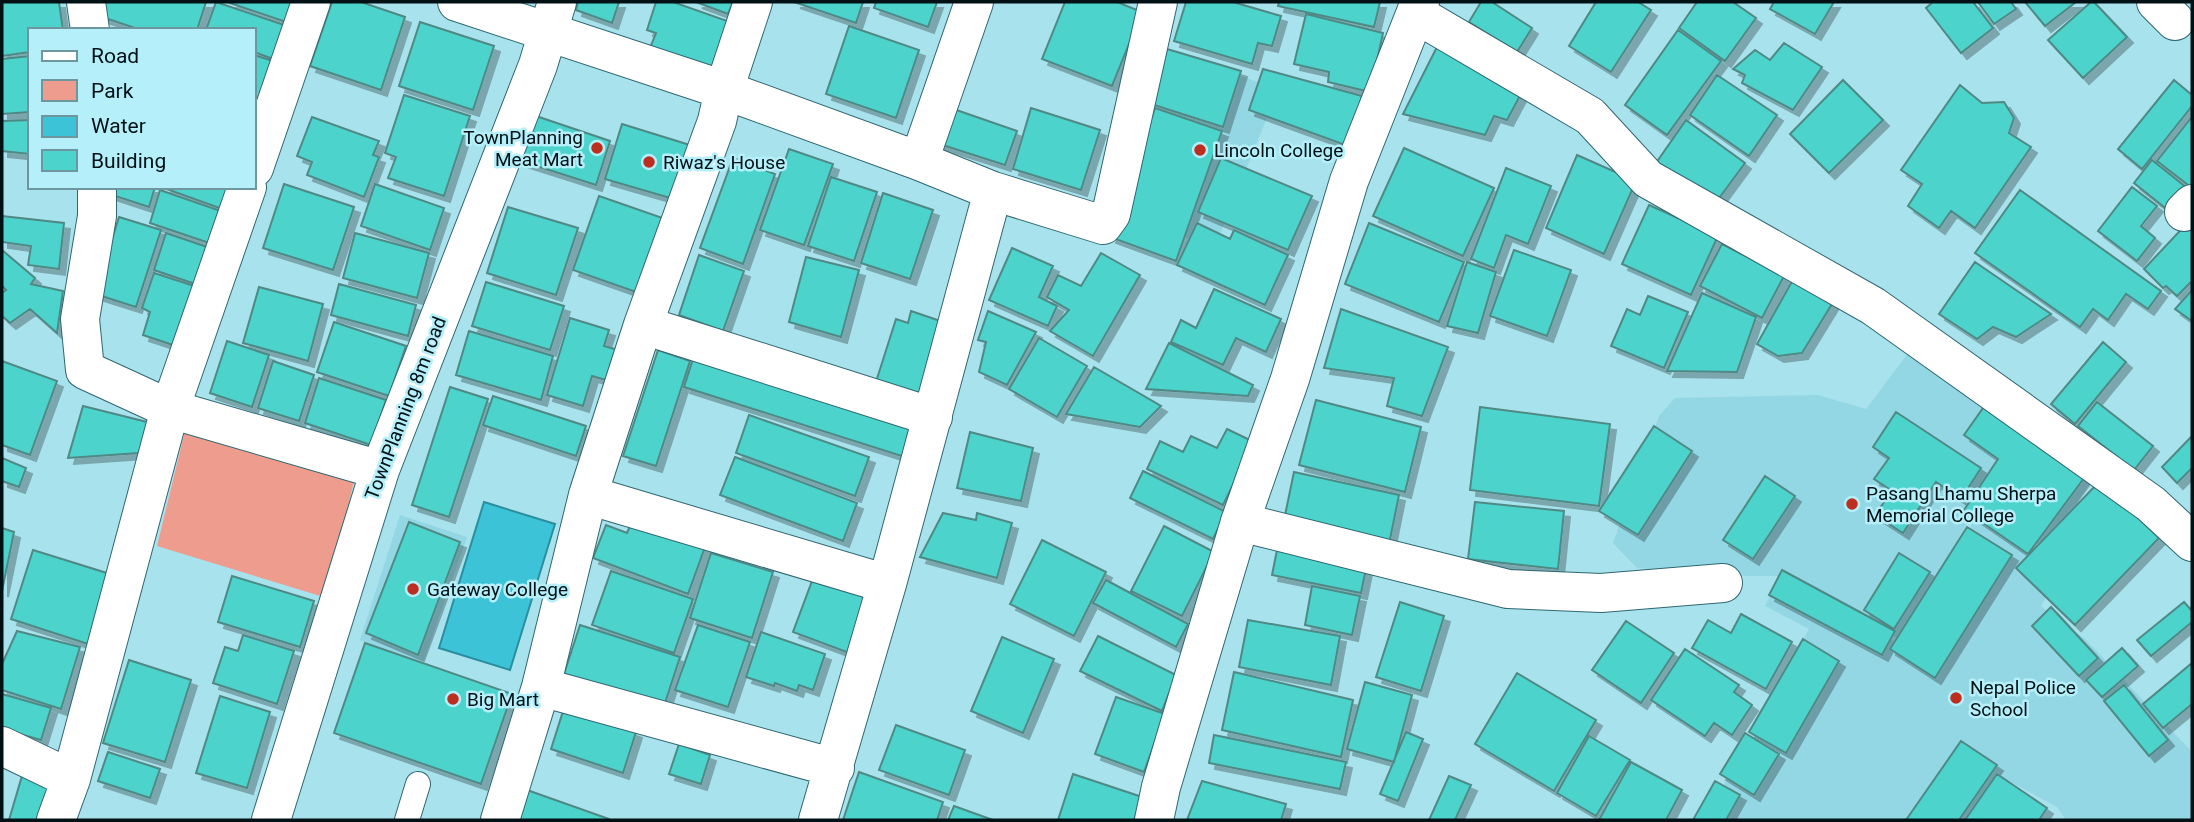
<svg xmlns="http://www.w3.org/2000/svg" width="2194" height="822" font-family="Roboto,sans-serif">
  <defs>
    <filter id="shadow"><feDropShadow dx="6" dy="6" stdDeviation="0" flood-color="#0004"/></filter>
  </defs>
  <rect width="100%" height="100%" fill="#a8e2ec"/>
  <path fill="#94d7e4" d="M1187 55 1278 90 1214 249 1120 211Z
    M1909 352 2095 476 2047 548 1978 514H1972L1902 641 1785 576H1745L1637 568 1613 543 1659 416 1675 398 1818 395 1866 409Z
    M400 515 467 537 422 666 360 640Z
    M1976 517 2060 575 2041 606 2086 640 2192 752V820H2066L2057 807 2007 780 1979 820H1705L1809 629 1765 606 1779 578 1902 645Z"/>
  <path fill="#ee9c8e" d="M185 431 354 481 327 598 157 546Z"/>
  <path fill="#3dc3d8" stroke="#2b8e9e" stroke-width="2" d="M484 502 555 524 510 670 439 648Z"/>
  <path fill="#4cd3cc" stroke="#508985" stroke-width="2" filter="url(#shadow)" d="M2 2H59L63 30H30V52L2 56Z
    M104 2H206L197 30H141L99 16Z
    M216 2 287 26 276 60 254 52V30H206Z
    M227 2H296L289 23Z
    M332 2H361L405 17 381 90 310 66Z
    M578 2H619L612 23 576 10Z
    M656 2H673L733 23 716 71 650 48 656 33 647 30Z
    M696 2H733L728 14Z
    M794 2H863L856 23Z
    M876 2H937L928 27 874 8Z
    M1065 2H1117L1142 12 1112 86 1042 59Z
    M1186 2H1233L1281 16 1272 46 1258 43 1252 64 1174 41Z
    M1279 2H1380L1374 27 1278 6Z
    M1481 2H1492L1532 28 1517 52 1469 22Z
    M1596 2H1638L1651 10 1611 72 1569 46Z
    M1697 2H1733L1756 18 1725 61 1679 28Z
    M1774 2H1834L1815 34 1770 9Z
    M1933 2H1973L1993 28 1961 53 1926 8Z
    M1978 2H2011L2016 9 1994 24Z
    M2025 2H2076L2045 26Z
    M2091 2H2094L2127 37 2083 78 2048 40Z
    M1306 14 1383 33 1370 92 1328 82 1329 72 1294 64Z
    M420 22 494 46 473 110 399 86Z
    M849 26 919 50 896 118 826 94Z
    M1678 30 1721 61 1667 135 1625 105Z
    M1784 43 1822 67 1793 110 1742 83 1745 75 1733 69 1755 50 1770 60Z
    M1438 45 1522 92 1507 120 1494 116 1485 135 1403 114Z
    M1167 49 1241 71 1223 127 1151 104Z
    M254 55 273 61 254 111Z
    M30 56V112L2 114V59Z
    M1263 69 1362 96 1348 146 1249 110Z
    M1717 75 1777 115 1749 156 1690 115Z
    M1843 80 1883 120 1829 173 1790 134Z
    M2174 80 2192 95V106L2142 169 2118 149Z
    M1960 85 1982 103 2004 102 2014 118 2009 133 2031 147 1975 228 1951 211 1939 228 1908 206 1922 184 1901 170Z
    M404 95 470 116 444 196 388 178 396 157 385 153Z
    M942 105 1017 131 1005 165 930 141Z
    M1031 108 1100 130 1081 190 1013 169Z
    M1155 108 1222 131 1176 261 1110 237Z
    M536 116 610 141 596 185 521 161Z
    M312 117 379 141 373 155 379 157 364 197 307 175 312 162 297 156Z
    M2191 118 2192 119V188L2157 161Z
    M30 120V154L2 151V121Z
    M1686 120 1745 163 1714 205 1656 163Z
    M622 124 693 146 677 200 605 179Z
    M1404 148 1494 188 1463 256 1373 216Z
    M789 149 833 164 804 245 760 230Z
    M1577 155 1636 181 1604 254 1546 228Z
    M733 158 775 174 743 264 700 248Z
    M1221 158 1312 196 1288 250 1198 212Z
    M2152 160 2187 188 2169 211 2134 183Z
    M1506 168 1551 186 1528 244 1506 235 1494 268 1471 259Z
    M831 177 877 192 854 261 808 246Z
    M284 184 354 207 333 270 263 248Z
    M375 184 444 208 430 250 361 226Z
    M105 187H155L149 207 103 192Z
    M161 187H245L236 214Z
    M2132 187 2157 206 2141 226 2155 238 2137 261 2098 231Z
    M160 190 235 216 224 248 150 223Z
    M2020 190 2161 291 2148 309 2126 294 2108 320 2093 309 2080 327 1975 253Z
    M883 193 933 210 910 279 861 263Z
    M599 196 674 222 636 292 573 270Z
    M1649 205 1718 236 1691 295 1622 264Z
    M508 207 578 228 556 295 487 273Z
    M2 216 64 223 59 269 28 265 31 246 2 242Z
    M119 217 161 230 136 307 95 294Z
    M2192 218V281L2177 296 2166 286 2163 288 2144 269Z
    M1197 223 1230 239 1234 230 1288 255 1265 305 1177 265Z
    M1369 223 1464 262 1439 322 1345 284Z
    M166 233 222 252 210 289 154 270Z
    M355 233 429 253 417 298 343 278Z
    M1722 244 1784 276 1762 318 1700 286Z
    M1012 248 1053 266 1039 297 1057 306 1048 326 989 300Z
    M2 250 35 278 31 284 63 291 57 333 30 309 10 323 2 316V293L6 290 2 286Z
    M1514 250 1571 270 1547 336 1490 316Z
    M1101 253 1140 275 1093 356 1050 331 1069 310 1047 297 1058 275 1081 286Z
    M699 255 744 271 723 331 679 315Z
    M806 257 859 270 841 337 789 322Z
    M1467 262 1496 272 1478 333 1447 326Z
    M1975 262 2051 314 2016 337 1993 327 1977 339 1939 314Z
    M154 273 210 291 179 347 143 335 150 312 142 308Z
    M1795 276 1835 299 1802 353 1778 356 1757 344Z
    M486 282 564 306 550 350 472 326Z
    M339 284 416 305 408 336 331 315Z
    M259 287 323 304 308 361 243 343Z
    M1214 289 1281 319 1266 352 1236 338 1223 365 1171 342 1181 320 1196 328Z
    M2192 290V321L2175 309Z
    M1702 293 1756 317 1737 372 1667 371Z
    M1648 296 1688 312 1664 368 1611 346 1627 309 1640 315Z
    M1341 309 1448 347 1422 416 1387 406 1394 378 1324 368Z
    M911 311 949 324 924 404 874 388 896 319 908 323Z
    M988 311 1036 332 1007 385 979 372 986 342 978 340Z
    M570 318 609 330 604 346 622 351 613 382 592 376 583 406 547 395Z
    M334 322 406 346 389 396 317 372Z
    M469 331 553 356 541 400 456 375Z
    M1039 338 1087 366 1057 417 1009 389Z
    M227 341 269 355 252 407 210 393Z
    M2103 342 2126 362 2075 424 2051 404Z
    M1169 343 1253 385 1248 396 1146 389Z
    M658 350 690 361 656 466 623 456Z
    M693 359 916 430 908 458 684 387Z
    M2 361 57 381 30 455 2 445Z
    M273 361 314 375 299 421 258 408Z
    M1094 367 1161 406 1140 427 1066 414Z
    M319 378 386 400 371 445 305 423Z
    M450 387 488 399 449 517 412 505Z
    M493 396 586 426 576 456 483 425Z
    M1316 400 1421 427 1405 492 1299 465Z
    M1988 401 2090 470 2028 554 1964 510 1998 459 1964 435Z
    M2097 402 2153 446 2134 470 2078 426Z
    M83 406 155 424 139 453 68 458Z
    M1480 407 1610 424 1599 506 1470 490Z
    M1896 412 1981 468 1961 499 1936 482 1903 533 1875 515 1892 491 1874 479 1889 458 1873 447Z
    M749 415 869 457 855 496 736 453Z
    M1654 426 1692 451 1638 535 1599 511Z
    M1227 429 1254 442 1223 505 1147 469 1160 441 1183 452 1191 436 1217 448Z
    M970 432 1033 448 1021 501 957 488Z
    M2192 436V468L2177 483 2162 467Z
    M735 457 857 503 843 541 720 495Z
    M2 458 26 468 19 487 2 481Z
    M1143 471 1226 512 1213 539 1130 498Z
    M1294 472 1399 495 1389 544 1284 520Z
    M1765 476 1795 496 1753 559 1723 540Z
    M2100 481 2159 538 2075 625 2016 568Z
    M1475 502 1564 511 1558 569 1468 559Z
    M943 513 976 520 977 513 1012 523 997 578 920 557Z
    M632 521 705 547 688 594 593 558 606 525 627 533Z
    M409 522 460 542 418 655 366 633Z
    M1164 526 1214 552 1182 616 1131 591Z
    M1967 527 2012 555 1935 678 1890 649Z
    M2 528 14 532 2 591Z
    M1042 540 1106 572 1074 636 1010 604Z
    M1279 540 1368 559 1361 593 1272 575Z
    M33 550 110 574 88 644 11 619Z
    M711 553 773 572 752 638 690 618Z
    M1899 553 1930 572 1894 629 1864 610Z
    M1782 570 1895 631 1882 655 1769 595Z
    M611 571 693 599 674 653 592 625Z
    M815 573 874 594 852 654 793 632Z
    M232 576 314 601 300 647 218 622Z
    M1106 580 1188 624 1176 647 1093 603Z
    M1312 586 1360 596 1352 635 1305 625Z
    M1400 602 1444 616 1421 691 1376 677Z
    M2184 602 2192 611V622L2151 656 2137 640Z
    M2051 607 2098 658 2079 676 2032 626Z
    M1741 614 1792 642 1766 689 1692 648 1708 620 1731 633Z
    M1248 620 1340 636 1331 685 1239 667Z
    M1626 621 1674 653 1641 703 1592 670Z
    M580 625 680 657 664 706 564 674Z
    M698 625 750 642 728 707 675 690Z
    M17 631 80 647 61 709 2 690V664Z
    M761 632 825 654 813 690 799 685 797 691 775 683 774 686 746 677Z
    M243 635 294 651 277 704 213 683 225 647 238 651Z
    M1098 636 1176 675 1162 711 1080 671Z
    M1002 637 1054 659 1023 733 971 711Z
    M1803 639 1839 661 1786 753 1749 732Z
    M365 643 512 694 481 784 334 733Z
    M2122 648 2138 666 2102 697 2086 680Z
    M1685 649 1739 685 1734 692 1752 705 1732 735 1714 723 1705 736 1651 700Z
    M129 660 191 680 165 762 103 743Z
    M2192 663V704L2163 728 2143 704Z
    M1234 672 1353 700 1341 757 1222 730Z
    M1517 673 1596 720 1554 791 1475 744Z
    M1365 682 1412 695 1394 762 1347 749Z
    M2124 685 2168 740 2149 756 2104 701Z
    M2 694 51 708 41 740 2 729Z
    M220 696 270 712 247 788 196 773Z
    M1116 697 1165 714 1144 772 1095 754Z
    M564 708 636 732 623 773 551 749Z
    M896 725 965 750 949 795 879 770Z
    M1406 732 1423 739 1398 801 1380 794Z
    M1745 733 1779 754 1754 795 1720 774Z
    M1214 735 1346 762 1340 789 1209 763Z
    M1589 736 1630 760 1596 816 1557 793Z
    M1961 741 1997 765 1959 820H1906Z
    M679 744 710 755 701 784 669 774Z
    M108 752 160 769 150 798 98 781Z
    M1631 762 1682 790 1666 820H1599Z
    M24 769 58 780 46 820H9Z
    M859 772 943 802 937 820H843Z
    M1073 774 1142 797 1134 820H1058Z
    M1997 774 2047 808 2039 820H1965Z
    M1449 776 1471 785 1455 820H1429Z
    M1202 781 1286 804 1281 820H1187Z
    M1715 781 1740 795 1726 820H1693Z
    M527 790 609 819V820H517Z
    M954 806 993 820H948Z"/>
  <g fill="none" stroke-linecap="round" stroke-linejoin="round">
    <defs>
      <path id="service" d="M407 820 418 784"/>
      <path id="minor" d="M86 2 90 30
        M457 2 724 90 919 161 993 191 1103 225 1111 214 1158 2
        M2156 2 2175 21
        M1416 14 1590 116 1648 179 1873 306 2151 504 2192 542
        M919 161 974 2
        M254 168 311 2
        M97 187V216L80 319 85 370 170 409 380 470
        M2184 212 2192 204
        M643 325 933 417
        M588 495 887 584
        M1240 522 1508 589 1601 593 1723 583
        M541 687 835 768
        M2 746 71 779
        M56 820 71 779 170 409 247 187
        M271 820 380 470 538 65 557 2
        M500 820 541 687 588 495 643 325 717 121 724 90 753 2
        M818 820 887 584 993 191"/>
      <path id="tertiary" d="M1154 820 1161 787 1240 522 1290 379 1349 181 1420 2"/>
    </defs>
    <use href="#service" stroke="#306771" stroke-width="26"/>
    <use href="#minor" stroke="#306771" stroke-width="40"/>
    <use href="#tertiary" stroke="#306771" stroke-width="40"/>
    <use href="#service" stroke="#fff" stroke-width="24"/>
    <use href="#minor" stroke="#fff" stroke-width="38"/>
    <use href="#tertiary" stroke="#fff" stroke-width="38"/>
  </g>
  <g fill="#bc2f20" stroke="#b5effa" stroke-width="2.5">
    <circle cx="597" cy="148" r="7"/>
    <circle cx="1200" cy="150" r="7"/>
    <circle cx="649" cy="162" r="7"/>
    <circle cx="1852" cy="504" r="7"/>
    <circle cx="413" cy="589" r="7"/>
    <circle cx="1956" cy="698" r="7"/>
    <circle cx="453" cy="699" r="7"/>
  </g>
  <g text-anchor="middle" stroke-width="5" stroke-linejoin="round" paint-order="stroke">
    <g font-size="19" fill="#001115" stroke="#b5effa" text-anchor="start">
      <text x="583" y="144" text-anchor="end">TownPlanning<tspan x="583" dy="22">Meat Mart</tspan></text>
      <text x="1214" y="157">Lincoln College</text>
      <text x="663" y="169">Riwaz's House</text>
      <text x="1866" y="500">Pasang Lhamu Sherpa<tspan x="1866" dy="22">Memorial College</tspan></text>
      <text x="427" y="596">Gateway College</text>
      <text x="1970" y="694">Nepal Police<tspan x="1970" dy="22">School</tspan></text>
      <text x="467" y="706">Big Mart</text>
    </g>
    <g font-size="19" fill="#001115" stroke="#b5effa">
      <text transform="translate(405 408) rotate(-69)" y="7">TownPlanning 8m road</text>
    </g>
  </g>
  <rect width="2194" height="822" fill="none" stroke="#001115" stroke-width="7"/>
  <rect x="28" y="28" width="228" height="161" fill="#b5effa" stroke="#6d969e" stroke-width="2"/>
  <rect x="42" y="51" width="35" height="10" fill="#ffffff" stroke="#6d969e" stroke-width="2"/>
  <text x="91" y="63" font-size="21" fill="#001115">Road</text>
  <rect x="42" y="80" width="35" height="21" fill="#ee9c8e" stroke="#6d969e" stroke-width="2"/>
  <text x="91" y="98" font-size="21" fill="#001115">Park</text>
  <rect x="42" y="116" width="35" height="21" fill="#3dc3d8" stroke="#6d969e" stroke-width="2"/>
  <text x="91" y="133" font-size="21" fill="#001115">Water</text>
  <rect x="42" y="150" width="35" height="21" fill="#4cd3cc" stroke="#6d969e" stroke-width="2"/>
  <text x="91" y="168" font-size="21" fill="#001115">Building</text>
</svg>
